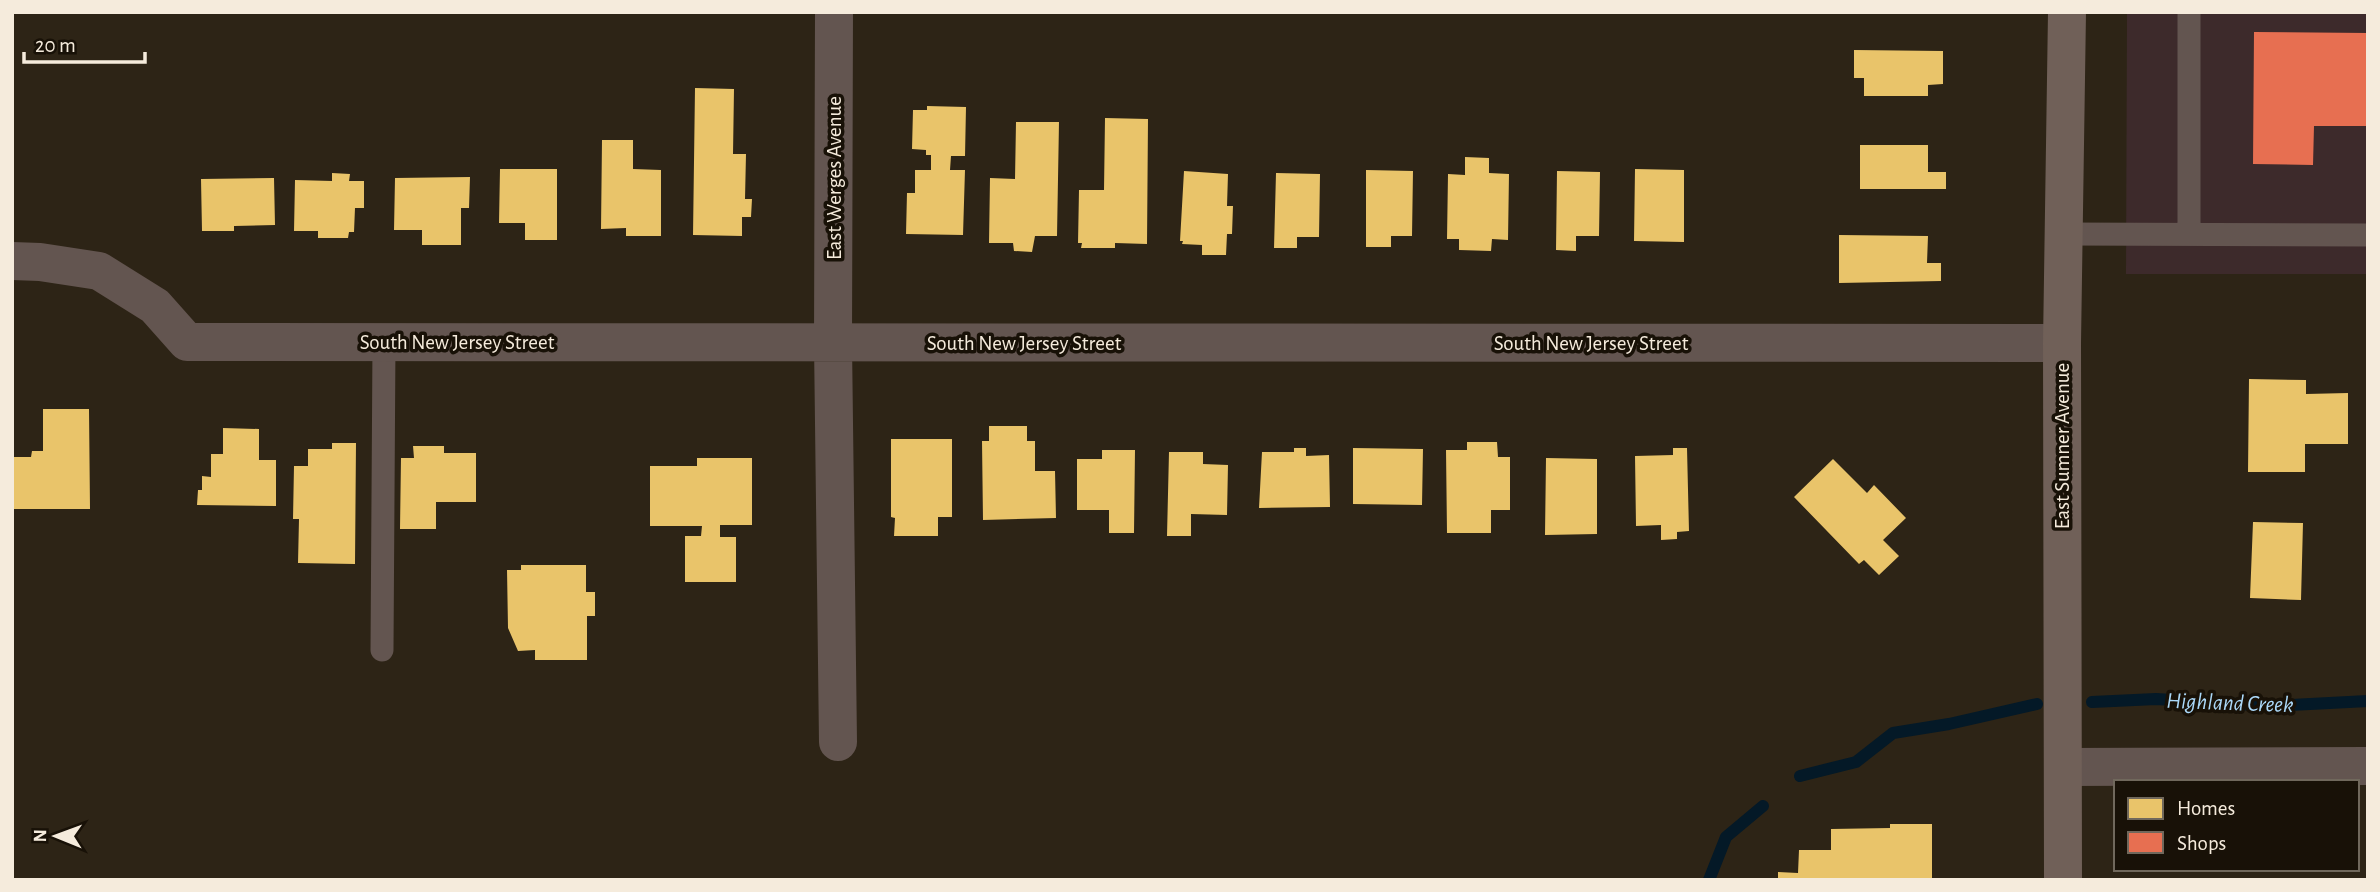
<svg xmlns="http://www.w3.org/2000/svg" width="2380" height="892" font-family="'Alegreya Sans',sans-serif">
  <rect width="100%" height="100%" fill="#2d2416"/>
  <path fill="#3d2a2b" d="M2127 12H2368V274H2126Z"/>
  <path fill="#e9c46a" d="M1854 50 1943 51V84L1928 85V96H1864V78H1854Z
    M695 88 734 89 733 154H746L745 199H752L751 217H742V236L693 235Z
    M927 106 966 107 965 156H951L950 170H965L963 235 906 234 907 193H915V170H931V155H926V150L912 149 913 110H927Z
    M1105 118 1148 119 1147 244 1115 243V248H1081L1082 243H1078L1079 190H1104Z
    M1016 122H1059L1057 236H1035L1032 252 1014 251 1013 243H989L990 178 1015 179Z
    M602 140H633V169L661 170V236H626V228L601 229Z
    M1860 145H1928V172H1946V189H1860Z
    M1465 157 1489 158V173L1509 174 1508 240 1492 239 1491 251 1459 250V239H1447L1448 174 1465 175Z
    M500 169H557V240H525V223H499Z
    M1635 169 1684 170V242L1634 241Z
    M1366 170 1413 171 1412 236H1391V247H1366Z
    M1184 171 1228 174 1227 206H1233L1232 234H1227L1226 255H1202V245L1182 244 1183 241H1180Z
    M1557 171 1600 172 1599 236H1576V251L1556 250Z
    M332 173 350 174 349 181H364V208H355L354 232H349L348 238H318V231H294L295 180 332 181Z
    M1276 173 1320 174 1319 237H1297V248H1274Z
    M470 177 469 208H461V245H422V230H394L395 178Z
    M274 178 275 225 234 226V231H202L201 179Z
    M1839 235 1928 236 1927 263H1941V281L1839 283Z
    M2249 379 2306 380V394L2348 393V444H2305V472H2248Z
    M43 409H89L90 509H12V457H31L32 451H43Z
    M989 426H1027V441H1035V471H1055L1056 518 983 520 982 441H989Z
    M223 428 259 429V460H276V506L197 505 198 490H202V476L211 477V454H223Z
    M891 439H952V517H938V536H894L895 518 891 517Z
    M1467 442H1497L1498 457H1510V510H1491V533H1447L1446 450H1467Z
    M332 443H356L355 564 298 563 299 519H293L294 466H308V449H332Z
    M413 446H444V453H476V502H436V529H400L401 458H414Z
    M1294 448H1306V456L1329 455 1330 507 1259 508 1262 452H1294Z
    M1353 448 1423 449 1422 505 1353 504Z
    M1673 448H1687L1689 531 1677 532V539L1661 540V525L1636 526 1635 456 1673 455Z
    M1102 450H1135L1134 533H1109V510H1077V459H1102Z
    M1169 452H1203V464L1228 465 1227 515 1191 514V536H1167Z
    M697 458H752V525H720V537H736V582H685V536H701L702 526H650V466H697Z
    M1546 458 1597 459V534L1545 535Z
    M1833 459 1867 493 1874 485 1906 518 1883 540 1899 556 1879 575 1864 560 1859 564 1794 497Z
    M2253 522 2303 523 2301 600 2250 598Z
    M521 565H586V592H595V616H587V660H535V650L518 651 508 628 507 570H521Z
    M1890 824H1932V880H1880V878L1778 880V872L1798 873 1799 850H1831V829L1890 828Z"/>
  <path fill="#e76f51" d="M2254 32 2368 33V126H2314L2313 165 2253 164Z"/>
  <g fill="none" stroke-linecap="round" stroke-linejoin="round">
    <path stroke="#041927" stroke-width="12" d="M2092 702 2156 699 2272 706 2368 701
      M1800 776 1856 762 1893 733 1949 724 2037 704
      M1709 880 1726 837 1763 806"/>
    <path stroke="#635550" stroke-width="23" d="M2064 234 2368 235
      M2189 234V12
      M382 650 384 342"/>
    <path stroke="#635550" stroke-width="38" d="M834 12 833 343 838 742
      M12 261 40 262 99 271 155 306 187 342 2062 343
      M2063 767 2368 766"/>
    <path stroke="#706058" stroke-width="38" d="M2063 880 2062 343 2067 12"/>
  </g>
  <g text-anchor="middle" stroke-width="7" stroke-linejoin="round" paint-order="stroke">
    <g font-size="21" fill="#f5ebdc" stroke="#181107">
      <text transform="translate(834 178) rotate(-90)" y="7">East Werges Avenue</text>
      <text x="457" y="349">South New Jersey Street</text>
      <text x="1024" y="350">South New Jersey Street</text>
      <text x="1591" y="350">South New Jersey Street</text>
      <text transform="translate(2062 446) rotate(-90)" y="7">East Sumner Avenue</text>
    </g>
    <g font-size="23" font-style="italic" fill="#abd8f8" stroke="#181107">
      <text transform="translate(2230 702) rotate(2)" y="8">Highland Creek</text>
    </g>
  </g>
  <rect width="2380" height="892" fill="none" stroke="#f5ebdc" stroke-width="28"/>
  <rect x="2114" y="780" width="245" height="91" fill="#181107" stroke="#70685c" stroke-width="2"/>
  <rect x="2128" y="798" width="35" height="21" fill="#e9c46a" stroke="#70685c" stroke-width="2"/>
  <text x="2177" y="815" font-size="21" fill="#f5ebdc">Homes</text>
  <rect x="2128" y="832" width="35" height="21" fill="#e76f51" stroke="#70685c" stroke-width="2"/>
  <text x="2177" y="850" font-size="21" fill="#f5ebdc">Shops</text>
  <g transform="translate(56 836) rotate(271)" stroke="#181107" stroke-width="5" paint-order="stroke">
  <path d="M0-5L12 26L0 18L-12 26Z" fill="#f5ebdc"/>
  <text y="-10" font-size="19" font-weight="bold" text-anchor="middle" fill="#f5ebdc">N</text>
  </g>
  <path d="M24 52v10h121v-10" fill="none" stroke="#f5ebdc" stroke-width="3.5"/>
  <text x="35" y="52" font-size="21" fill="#f5ebdc" stroke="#181107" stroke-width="5" paint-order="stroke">20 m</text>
</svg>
